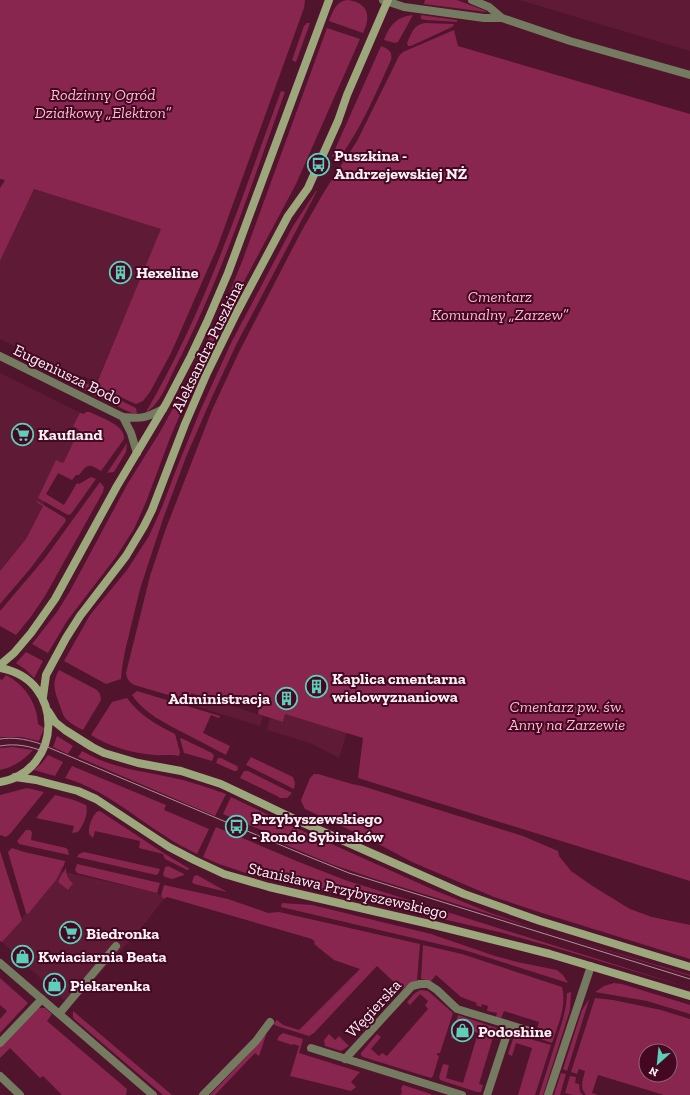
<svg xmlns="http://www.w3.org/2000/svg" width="690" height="1095" font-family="'Zilla Slab',serif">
  <rect width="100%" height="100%" fill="#50142c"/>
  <path fill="#5f1b36" d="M519 0H690V51Z
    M34 189 162 229 97 381 68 372 0 339V261Z
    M0 373 87 416 59 473 46 494 48 495 26 539 0 571Z
    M191 693 263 716 260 726 188 704Z
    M285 714 347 732 339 758 310 743 267 730 270 718 283 722Z
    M61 871 157 893 164 899 137 933 70 1006 2 942Z"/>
  <path fill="#88264f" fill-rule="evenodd" d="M0 0H305L304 8 217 248 171 353 150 392 143 401 136 404 131 402 96 385 161 229 34 189 0 261V188L5 180 0 179Z
    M348 0C369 3 371 17 363 33L329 21C333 11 336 1 348 0Z
    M425 0H457L486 11V12L424 4Z
    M413 15 398 42 395 43 384 40C390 25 396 17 413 15Z
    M421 15 457 20V22L426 20 421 19Z
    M307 23H310L296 62 292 60 304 26Z
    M425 23 453 24 454 25 452 27 411 46H408L407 43C412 33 413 25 425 23Z
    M327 28 360 39 296 184 233 302 191 389 170 438 146 502 134 529 116 557 67 621 48 653 32 644 57 612 70 591 128 483 160 432 185 386 205 346 227 299 243 259Z
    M454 30 458 46 690 114V881L358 778 363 738 285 714 283 722 258 714 259 707 227 696 225 704 191 693 189 701 134 685C129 682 127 679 126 673L150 576 165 531 212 410 239 352 301 232 324 192 357 141 399 56 403 52Z
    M381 46C388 49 393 51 391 60 376 93 362 126 341 156L335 157 332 156Z
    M281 91 285 92C251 186 220 281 174 370 168 382 159 406 146 412 205 311 241 200 281 91Z
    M316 191H317L237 343 212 397 186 457 163 519 140 589 125 651 122 668 121 679 106 684 64 661 90 615 127 570 149 536 162 507 176 470 200 411 232 341 293 226Z
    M57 369 136 408 137 413 134 414 125 410 57 377 55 372Z
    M86 412H90C99 417 126 425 124 439L101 471C89 464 88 463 79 475H76L72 480 58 473 46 494 64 505 77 483 79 484 91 477 96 479 71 514 68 515 38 498 56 460 62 463 64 462 79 430 73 426 80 413 84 414Z
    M127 443 126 452 114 472 107 473Z
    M100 482 104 487 103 492 45 596 30 618 16 635 0 626V611L45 558Z
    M37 501 65 518 66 521 30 569 0 604V571L26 539 43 506 36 502Z
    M26 652 43 661 34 678 26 670 16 663Z
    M59 670 97 690 100 694 101 700 83 730C77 727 71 724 67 720 63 716 62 711 60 706 55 692 51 684 59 670Z
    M6 675C25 685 37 703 38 724L44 728 39 741 21 737H0V679L2 680Z
    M137 691 220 716 219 718 211 715 203 733 230 746 226 755C212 748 198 740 184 733 165 723 145 714 132 695Z
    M127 698C139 715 157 725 175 734L180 752 179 756C170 754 162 756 154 755 132 753 110 747 91 735L112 702Z
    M57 736 73 746 68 754 53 747Z
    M181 738 212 753 214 756 212 761 184 753 180 739Z
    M13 747 33 750C24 760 14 767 0 770V748Z
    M82 751C111 768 137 770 169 777 189 781 207 787 226 794L215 816 78 757Z
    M48 755 63 762 55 776 34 770 42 763Z
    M251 757 293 777 295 783 294 789 246 765Z
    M218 758H221L237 766 238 768 237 771H234L216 763Z
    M72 766 166 805 164 810 209 829 197 854C186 848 175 843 165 836 132 815 103 789 65 778Z
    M244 771H248L292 793 287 798H279V797L240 778Z
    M314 774H318L352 784 362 786 523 836 558 851 559 856 571 871 594 887 630 909 652 917 690 925V959L542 913 494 897 412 862 369 839 305 809 302 803 301 800 310 778Z
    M27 788 44 792 10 834 6 837 0 835V795Z
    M55 795 74 800 86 805C89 813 83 826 78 832L72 833 74 826 36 818Z
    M231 797 298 829 434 890 488 912 537 929 690 975V976L375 879 331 864 267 837 268 833 223 814Z
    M100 811 165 854 190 869 187 870 165 859 163 854 139 848 140 841 95 831 93 838C91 836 90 836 89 833 88 828 92 817 95 814 97 811 97 812 100 811Z
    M216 827 299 862 345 880 690 988 553 947 503 933 249 874 219 864 203 857Z
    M26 830H30L32 832 31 840 66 848 68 850 69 855 19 844 17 841Z
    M12 848 24 852 65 861 64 865 56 880 28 914 26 913 8 852Z
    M0 851 22 920 2 942 0 941Z
    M84 852 160 869 158 874 156 875 77 857 79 854Z
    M77 864 160 883 157 893 77 873 75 870Z
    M168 866 184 874V875L172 879 165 877 163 875 165 867Z
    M66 868C66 874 67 879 73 883L68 890 58 882 61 876Z
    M197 875 227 892 194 884 192 882 194 876Z
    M164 885 228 899 268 913 279 912 420 944 417 980 408 985 403 989 398 986 377 966 314 1033 309 1036 277 1026 273 1024 277 1020 283 1025 299 1030 360 969 334 960 314 944 315 942 312 939 167 897 164 899 161 896Z
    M282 903 312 905 431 934 495 956 517 962 557 970 563 975 568 983 464 950 281 907Z
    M423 945 462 954 562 987C567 1006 558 1025 552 1043L535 1037 539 1022 504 1011 501 1018 496 1017 497 1013 487 1011 488 1006 482 1004 481 1007 476 1005 477 1003 461 997 436 975 431 981 421 979Z
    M0 978 28 1003 0 1033V1019L7 1011 0 1005Z
    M614 983 622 984 690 1005V1014L647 1001 595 992 604 986Z
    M420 990 428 991 453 1013 440 1053H437V1055L439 1056 433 1076 431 1078 363 1057 361 1055V1053L377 1034 381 1037 371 1049 379 1056 382 1053 387 1056 428 1009 425 1005 428 1001 420 994 410 1005 407 1002 414 994Z
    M571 992 570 1010 543 1095H539L563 1019 566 1005 567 993Z
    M595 998 613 1000 661 1010 690 1019V1095H664L598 1075 592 1093 598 1095H586C579 1087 583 1080 585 1071L579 1069 577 1074 571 1072ZM646 1051H670V1075H646Z
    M589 999V1000L567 1071 563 1069 582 1010Z
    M39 1008H45L52 1014 47 1021 127 1089 126 1095H62L43 1076 40 1078 10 1048 0 1058V1047L33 1012Z
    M73 1011 172 1095H163L74 1019 73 1017Z
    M458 1015 497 1028 499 1032V1036L494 1034 479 1084 483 1085 481 1092H477L440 1080 439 1077 443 1064 449 1065 446 1078 463 1083 478 1033 461 1027 457 1040 451 1038Z
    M283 1033 303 1039 299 1053 360 1072 351 1082 356 1087 351 1091 290 1076 299 1046 293 1044 292 1045 277 1040 279 1036Z
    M329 1034 335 1040 339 1036 349 1046 341 1051 325 1046 324 1040Z
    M265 1035H266L259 1056 255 1053 215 1095H210L252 1051Z
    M516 1035 551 1045 535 1095H518L532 1048 516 1043 512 1056 508 1054 513 1039Z
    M561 1073 566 1074 560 1095H554Z
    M570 1076 576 1077 575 1083 579 1084 580 1092 583 1095H573L565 1093Z
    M403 1085 431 1094V1095H400L402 1093 401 1088Z"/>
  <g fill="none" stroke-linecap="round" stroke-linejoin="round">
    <path stroke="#757b60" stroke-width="8" d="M383 0 404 7 484 18H502L570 41 690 75
      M472 0 489 7 502 18
      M0 356 123 417C142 419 146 418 163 409
      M123 417 131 433 137 453
      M0 963 153 1095
      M59 1014 116 946
      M0 1043 42 999
      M311 1048 462 1095
      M345 1059 412 986 420 984H428L437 990 457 1009 533 1032
      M0 1076 20 1095
      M203 1095 256 1041 270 1022
      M487 1095 510 1025
      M548 1095 591 966"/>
    <path stroke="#9ca77b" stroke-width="8" d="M0 665 14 653 31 633 55 599 117 486 166 404 191 356 207 322 228 273 329 0
      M0 668C67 680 62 772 0 782
      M43 697 46 675 66 638 80 616 126 556 144 526 152 510 185 424 207 373 237 312 288 216 308 188 338 121 347 95 388 0
      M48 711 55 722 65 730 92 747 104 753 138 763 181 771 221 784 301 822 464 894 540 921 690 967
      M15 777 36 780 47 783 78 791 96 799 169 847 194 860 224 874 269 887 434 925 550 954 690 996"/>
    <path stroke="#af919c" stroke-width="1" d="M0 739C13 737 25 739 38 743L302 854 349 873 690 979
      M0 746C16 743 30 746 45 752"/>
  </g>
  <defs>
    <symbol id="bus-ring" viewBox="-11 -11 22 22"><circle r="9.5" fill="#440823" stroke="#5dceb9" stroke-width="1.5"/><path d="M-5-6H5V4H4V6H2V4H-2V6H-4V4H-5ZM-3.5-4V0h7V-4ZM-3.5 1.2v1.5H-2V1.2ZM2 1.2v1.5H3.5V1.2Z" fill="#5dceb9"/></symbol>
    <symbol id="building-ring" viewBox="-11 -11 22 22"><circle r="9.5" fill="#440823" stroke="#5dceb9" stroke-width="1.5"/><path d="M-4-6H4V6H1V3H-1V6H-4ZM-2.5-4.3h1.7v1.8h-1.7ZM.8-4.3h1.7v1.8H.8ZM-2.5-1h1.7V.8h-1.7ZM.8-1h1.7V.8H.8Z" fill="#5dceb9"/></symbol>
    <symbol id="supermarket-ring" viewBox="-11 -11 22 22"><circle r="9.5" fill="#440823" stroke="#5dceb9" stroke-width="1.5"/><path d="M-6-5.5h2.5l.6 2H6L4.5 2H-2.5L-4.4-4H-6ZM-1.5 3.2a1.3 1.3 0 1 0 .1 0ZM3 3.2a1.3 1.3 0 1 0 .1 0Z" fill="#5dceb9"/></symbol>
    <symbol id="shop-ring" viewBox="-11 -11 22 22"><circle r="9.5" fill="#440823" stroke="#5dceb9" stroke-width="1.5"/><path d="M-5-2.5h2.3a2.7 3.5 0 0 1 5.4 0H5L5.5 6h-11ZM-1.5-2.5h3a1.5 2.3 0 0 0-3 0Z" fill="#5dceb9"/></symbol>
  </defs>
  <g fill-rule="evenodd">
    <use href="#bus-ring" x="306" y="152" width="25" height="25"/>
    <use href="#building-ring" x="108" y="260" width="25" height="25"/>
    <use href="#supermarket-ring" x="10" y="422" width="25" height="25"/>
    <use href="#building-ring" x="304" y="674" width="25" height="25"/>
    <use href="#building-ring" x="274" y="686" width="25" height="25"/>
    <use href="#bus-ring" x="224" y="814" width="25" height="25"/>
    <use href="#supermarket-ring" x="58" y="920" width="25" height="25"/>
    <use href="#shop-ring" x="10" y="944" width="25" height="25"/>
    <use href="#shop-ring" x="42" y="972" width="25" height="25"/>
    <use href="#shop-ring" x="450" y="1018" width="25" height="25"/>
  </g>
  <g text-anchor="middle" stroke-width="4" stroke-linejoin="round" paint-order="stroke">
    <g font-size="16" font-style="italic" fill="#fabcce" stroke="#440823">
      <text x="103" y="100">Rodzinny Ogród<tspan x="103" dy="18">Działkowy „Elektron”</tspan></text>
      <text x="500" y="302">Cmentarz<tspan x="500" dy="18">Komunalny „Zarzew”</tspan></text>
      <text x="567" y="712">Cmentarz pw. św.<tspan x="567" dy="18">Anny na Zarzewie</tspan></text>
    </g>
    <g font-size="16" font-weight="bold" fill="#faf2f4" stroke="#440823" text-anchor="start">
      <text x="334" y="161">Puszkina -<tspan x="334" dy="18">Andrzejewskiej NŻ</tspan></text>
      <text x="136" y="278">Hexeline</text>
      <text x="38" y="440">Kaufland</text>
      <text x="332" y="684">Kaplica cmentarna<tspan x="332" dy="18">wielowyznaniowa</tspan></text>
      <text x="270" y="704" text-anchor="end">Administracja</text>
      <text x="252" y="824">Przybyszewskiego<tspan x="252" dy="18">- Rondo Sybiraków</tspan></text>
      <text x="86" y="939">Biedronka</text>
      <text x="38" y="962">Kwiaciarnia Beata</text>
      <text x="70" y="991">Piekarenka</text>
      <text x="478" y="1037">Podoshine</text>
    </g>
    <g font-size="16" fill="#faf2f4" stroke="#440823">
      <text transform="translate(207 346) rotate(-64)" y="6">Aleksandra Puszkina</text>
      <text transform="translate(68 374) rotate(26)" y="6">Eugeniusza Bodo</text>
      <text transform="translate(348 890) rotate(13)" y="6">Stanisława Przybyszewskiego</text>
      <text transform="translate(373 1008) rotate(-47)" y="6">Węgierska</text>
    </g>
  </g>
  <g transform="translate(658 1063) rotate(207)"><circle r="19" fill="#440823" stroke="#8d6677"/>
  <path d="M0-3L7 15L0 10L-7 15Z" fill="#5dceb9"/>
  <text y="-6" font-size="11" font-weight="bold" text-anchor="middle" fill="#faf2f4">N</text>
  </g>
</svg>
